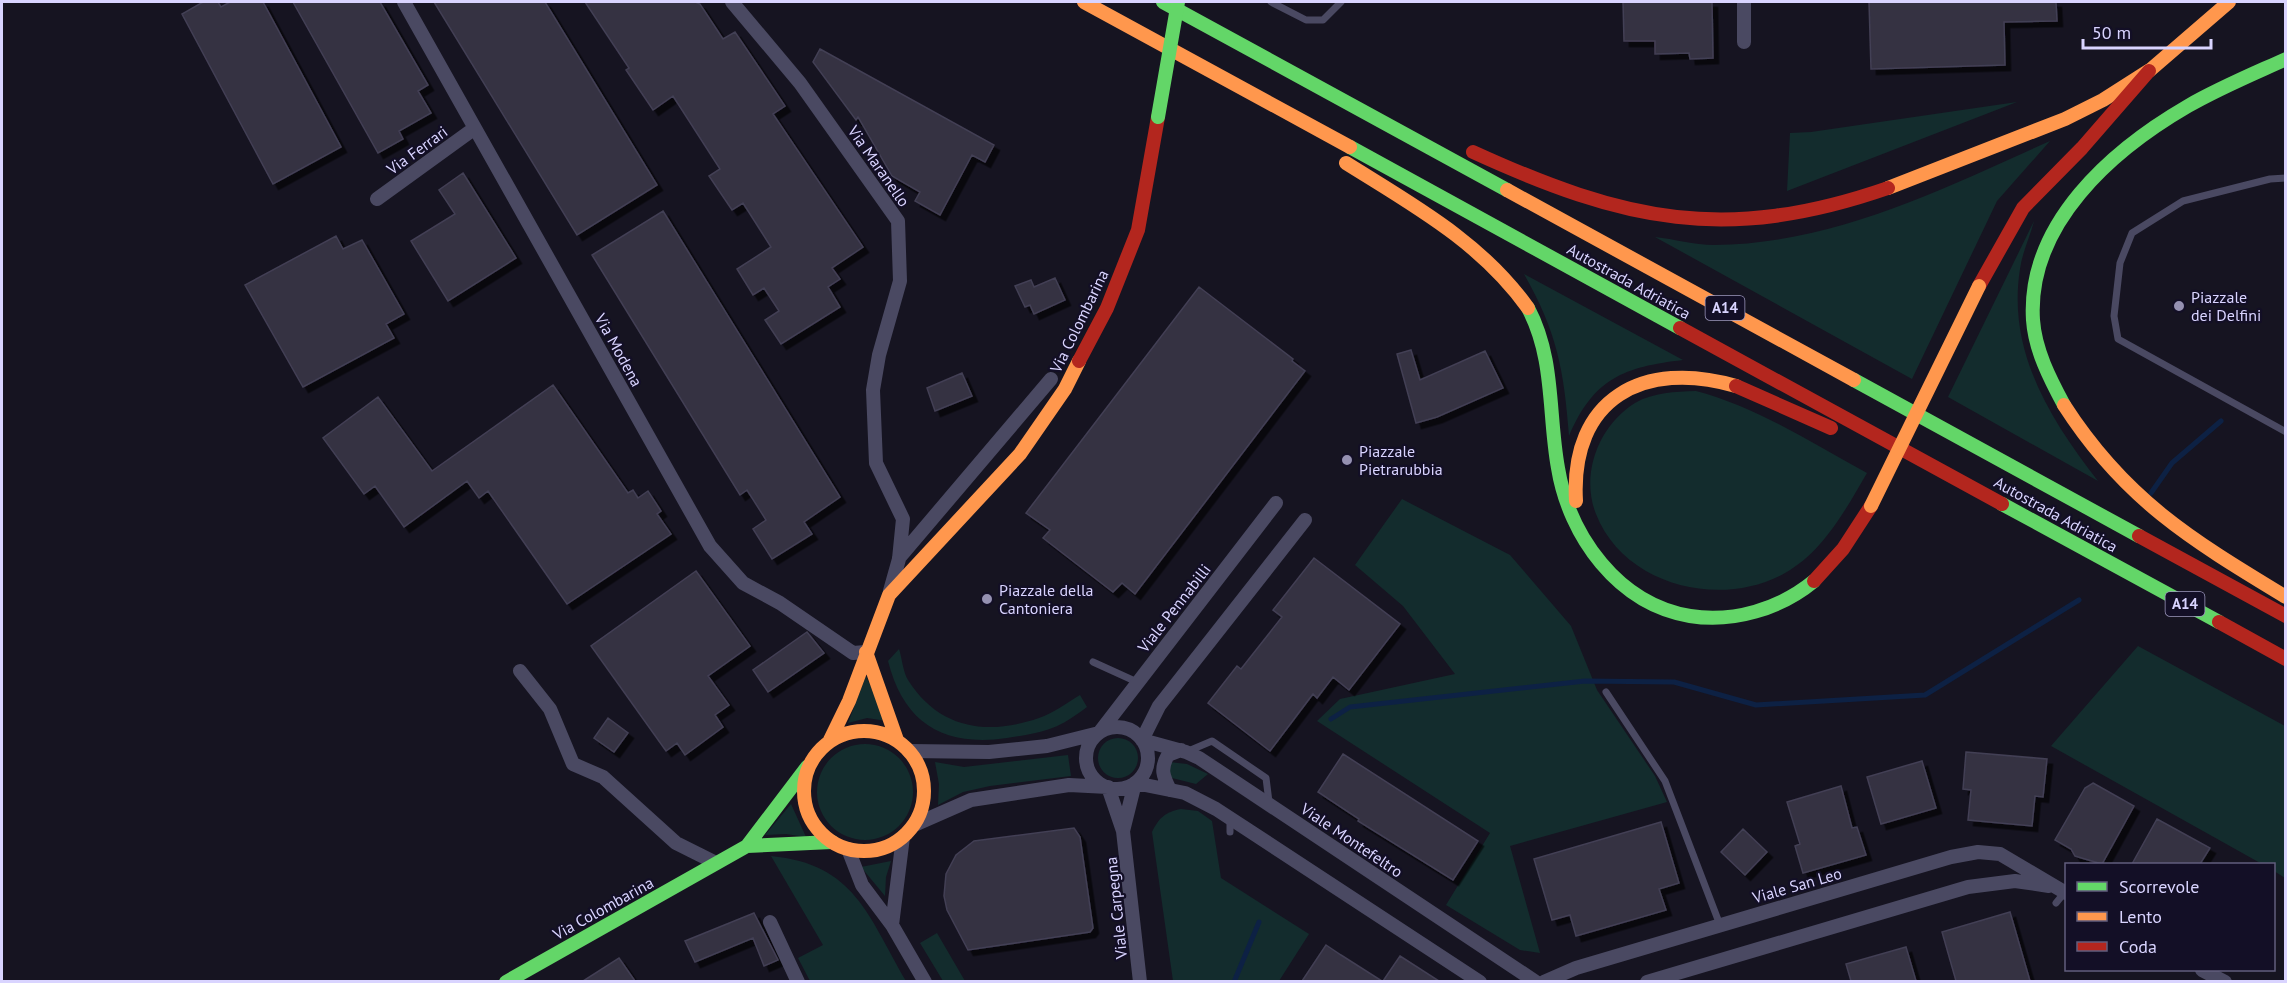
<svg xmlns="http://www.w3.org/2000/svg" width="2287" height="983" font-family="'PT Sans',sans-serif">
  <defs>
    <filter id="shadow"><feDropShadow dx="5.5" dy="5.5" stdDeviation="0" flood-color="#0009"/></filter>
  </defs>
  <rect width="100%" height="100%" fill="#161421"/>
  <path fill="#132c2d" d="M2017 102 1787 191 1790 133 1811 132Z
    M2050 141 1997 201 1912 379 1655 237C1674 239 1694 245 1714 245 1834 244 1943 189 2050 141Z
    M2034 221C2030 237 2022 253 2020 269 2007 351 2050 419 2098 481L1948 397Z
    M1524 274 1683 360C1624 367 1594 378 1569 436 1564 370 1557 332 1524 274Z
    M1696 391C1757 407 1812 443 1867 473 1846 509 1823 552 1785 573 1721 609 1624 586 1596 514 1580 474 1599 425 1635 403 1654 392 1675 392 1696 391Z
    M1402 499 1510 555 1571 626 1597 690 1655 776 1667 802 1510 846 1540 953 1520 950 1446 905 1490 833 1317 721 1340 699 1455 674 1403 606 1355 565Z
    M2138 646 2285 726V878L2274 871V864H2262L2051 746Z
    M899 649C902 658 903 672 908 680 939 729 987 736 1039 718 1053 713 1067 703 1080 695L1087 707C1057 730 1045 732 1007 738 944 747 904 724 888 661Z
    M866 676 887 721 867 718 848 723Z
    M1098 758a20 20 0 1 1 40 0a20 20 0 1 1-40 0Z
    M817 792a48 48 0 1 1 96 0a48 48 0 1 1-96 0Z
    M1068 755 1071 776 990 786 963 792 938 805 939 784 935 762 964 767Z
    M1169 762 1187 764 1208 774 1196 784 1168 777Z
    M791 804 806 837 786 834 765 835Z
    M1181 809 1198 811 1212 821 1221 878 1309 934 1279 981H1173L1152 832C1159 818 1165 812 1181 809Z
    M771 856C855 864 868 916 906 981H810L798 958 823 945Z
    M891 861 886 877 885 896 861 867Z
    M937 933 965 981H943L920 943Z"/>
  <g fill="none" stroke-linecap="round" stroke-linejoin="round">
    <path stroke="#0d2144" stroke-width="5" d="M2151 493 2172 463 2221 421
      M1331 719 1350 707 1585 681 1674 682 1756 705 1925 695 2079 600
      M1234 982 1259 922"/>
  </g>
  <path fill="#343243" stroke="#433f54" stroke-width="1.5" filter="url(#shadow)" d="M203 2H218L221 7 230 2H263L341 147 273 184 182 14Z
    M293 2H380L428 85 418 91 431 113 399 131 403 139 378 153Z
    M434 2H545L657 185 577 235Z
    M585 2H695L700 4 723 39 735 32 785 106 773 114 863 247 832 268 840 279 828 287 840 307 781 344 765 320 779 311 764 288 753 295 737 269 771 247 743 203 732 210 709 176 720 169 673 96 653 110 626 70 629 68Z
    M1623 2H1712L1713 58 1690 59 1689 53 1655 54V41H1624Z
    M1869 2H2056L2057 21 2004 22 2005 65 1871 69Z
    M820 49 994 145 985 162 972 155 940 215 915 201 920 192 892 176 858 117 856 120 813 62Z
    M463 173 516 258 448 301 411 241 455 214 439 190Z
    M663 211 840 497 804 522 812 534 772 559 753 529 766 520 747 490 740 495 592 255Z
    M336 236 343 249 362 240 404 314 386 324 394 338 303 387 245 285Z
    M1055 278 1065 300 1034 314 1030 305 1025 307 1015 286 1031 280 1034 287Z
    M1199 287 1293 359 1292 361 1305 371 1135 594 1122 583 1113 592 1043 538 1050 530 1026 513Z
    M1411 350 1420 380 1485 351 1503 388 1437 417 1416 423 1397 354Z
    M962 373 972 396 935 411 927 388Z
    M553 385 628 493 633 490 638 498 648 491 661 511 657 514 671 534 567 604 488 491 479 498 467 481 404 527 375 486 364 494 323 438 378 397 432 471Z
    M1314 558 1400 624 1349 690 1333 677 1317 698 1313 694 1270 751 1208 703 1237 666 1241 669 1282 617 1273 610Z
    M696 571 750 646 708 676 729 705 715 715 723 727 685 755 677 743 666 751 591 646Z
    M807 632 824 653 768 692 753 670Z
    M608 718 628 733 614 752 594 738Z
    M1966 752 2047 759 2043 797 2035 796 2032 826 1968 820 1971 790 1963 789Z
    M1343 754 1478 841 1453 880 1358 821 1359 819 1318 792Z
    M1922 761 1936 808 1881 824 1867 777Z
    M2093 783 2134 806 2102 864 2075 856 2071 849 2055 840 2085 788Z
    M1841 786 1852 828 1857 827 1866 855 1803 873 1795 846 1800 844 1787 802Z
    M2157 819 2210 848 2200 864H2132Z
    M1661 822 1679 883 1659 889 1666 910 1576 936 1570 915 1552 920 1534 859Z
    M1074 828 1080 837 1093 928 1090 932 968 950 947 910 944 896 946 874 956 855 974 841Z
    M1743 829 1767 852 1745 875 1721 852Z
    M2010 912 2030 981H1956L1942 932Z
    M754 913 778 960 764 966 753 938 695 962 685 941Z
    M1326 945 1341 955 1382 981H1302Z
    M1906 947 1916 981H1851L1846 964Z
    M1400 956 1439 981H1383Z
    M619 958 635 981H583Z"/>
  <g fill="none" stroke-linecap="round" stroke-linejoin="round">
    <path stroke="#4a4962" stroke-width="7" d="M1271 2 1306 20H1323L1341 2
      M2286 178 2270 179 2183 201 2132 233 2120 263 2114 316 2118 339 2286 432
      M1093 662 1137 682
      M1606 692 1665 781 1720 925
      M1186 752 1212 741 1266 778 1269 802
      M1230 832V818
      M2056 903 2065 892"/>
    <path stroke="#4a4962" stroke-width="14" d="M404 2 710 546 743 583 780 603 853 653 866 652
      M732 2 800 83 898 221 900 281 879 355 873 390 876 463 903 519 899 559 890 591
      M1744 2V42
      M377 199 475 128
      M1305 520 1159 706 1142 740 1186 752 1199 758 1536 982
      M899 558 1051 379
      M520 671 550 709 573 764 603 777 676 843 716 863
      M1086 758a31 31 0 1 1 62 0a31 31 0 1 1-62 0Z
      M909 751 989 752 1047 746 1099 733 1276 503
      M1170 790C1163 776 1160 769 1168 755L1181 750
      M914 825 971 800 1069 785 1108 787 1123 831 1135 783 1185 793 1216 809 1480 982
      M1123 831 1140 982
      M848 849 862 885 892 925 925 982
      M770 922 798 982
      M892 925 903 837
      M2202 970 2225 982
      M1544 982 1576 968 1951 857 1978 852 2000 854 2066 893
      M1647 982 1968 887 2015 881 2049 886"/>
    <path stroke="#63d668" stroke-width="14" d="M1163 2 1507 190
      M1350 147 1680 328
      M1528 308C1555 359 1548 413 1558 468 1569 536 1618 604 1690 616 1733 623 1780 609 1814 581
      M1854 380 2139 536
      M2064 405C2050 379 2035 350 2033 320 2027 224 2112 150 2188 106 2219 88 2253 74 2286 59
      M2002 504 2219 622
      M747 846 807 767
      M506 982 747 846 832 842"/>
    <path stroke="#ff974d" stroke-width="14" d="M1084 2 1350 147
      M2149 71 2229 2
      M1346 163C1413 205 1481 242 1528 308
      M1888 188 2065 119 2103 100 2150 70
      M1507 190 1854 380
      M2064 405C2125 500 2192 540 2286 597
      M1576 501C1570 398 1644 359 1736 386
      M866 652 897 740
      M804 791a60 60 0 1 1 120 0a60 60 0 1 1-120 0Z
      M829 742 849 701 889 595 1020 454 1065 389 1079 361"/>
    <path stroke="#b3261e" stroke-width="14" d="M1473 152C1624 221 1726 244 1888 188
      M1979 286 2023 208 2082 148 2149 71
      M1680 328 2002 504
      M1079 361 1107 308 1138 230 1158 117
      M1736 386 1831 428
      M2139 536 2286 616
      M1814 581 1843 549 1871 506
      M2219 622 2286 659"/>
    <path stroke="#63d668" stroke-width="14" d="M1158 117 1178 2"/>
    <path stroke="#ff974d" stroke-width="14" d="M1871 506 1979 286"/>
  </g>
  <g fill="#9591b1" stroke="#130f26" stroke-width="2">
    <circle cx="2179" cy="306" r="6"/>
    <circle cx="1347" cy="460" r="6"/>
    <circle cx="987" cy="599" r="6"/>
  </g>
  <g text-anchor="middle" stroke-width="4.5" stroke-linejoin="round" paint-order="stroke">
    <g fill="#130f26" stroke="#9e99be" stroke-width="1.5">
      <rect x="1705.5" y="296" width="39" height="24" rx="4.5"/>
      <rect x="2165.5" y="592" width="39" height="24" rx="4.5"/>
    </g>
    <g font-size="15" font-weight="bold" fill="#d9d4ff">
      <text x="1725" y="313">A14</text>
      <text x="2185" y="609">A14</text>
    </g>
    <g font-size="16" fill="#d9d4ff" stroke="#130f26">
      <text transform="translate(417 150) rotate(-36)" y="6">Via Ferrari</text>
      <text transform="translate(879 166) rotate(55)" y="6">Via Maranello</text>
      <text transform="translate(1629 281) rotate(29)" y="6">Autostrada Adriatica</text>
      <text transform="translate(1079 321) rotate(-64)" y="6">Via Colombarina</text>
      <text transform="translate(619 350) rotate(61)" y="6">Via Modena</text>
      <text transform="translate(2056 514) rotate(29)" y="6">Autostrada Adriatica</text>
      <text transform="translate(1174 608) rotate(-52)" y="6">Viale Pennabilli</text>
      <text transform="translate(1352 840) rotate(34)" y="6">Viale Montefeltro</text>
      <text transform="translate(1797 885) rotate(-16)" y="6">Viale San Leo</text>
      <text transform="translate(603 908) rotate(-29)" y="6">Via Colombarina</text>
      <text transform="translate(1116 908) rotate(-96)" y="6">Viale Carpegna</text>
    </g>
    <g font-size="16" fill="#d9d4ff" stroke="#130f26" text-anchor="start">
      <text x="2191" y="303">Piazzale<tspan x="2191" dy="18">dei Delfini</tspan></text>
      <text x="1359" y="457">Piazzale<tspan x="1359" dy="18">Pietrarubbia</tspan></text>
      <text x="999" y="596">Piazzale della<tspan x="999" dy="18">Cantoniera</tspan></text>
    </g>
  </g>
  <rect width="2287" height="983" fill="none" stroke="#d9d4ff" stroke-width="6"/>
  <rect x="2065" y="863" width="210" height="108" fill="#130f26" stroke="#625e7d" stroke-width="1.5"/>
  <rect x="2077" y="882" width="30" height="9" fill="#63d668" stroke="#625e7d" stroke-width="1.5"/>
  <text x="2119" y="893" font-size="18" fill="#d9d4ff">Scorrevole</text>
  <rect x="2077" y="912" width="30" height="9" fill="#ff974d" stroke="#625e7d" stroke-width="1.5"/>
  <text x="2119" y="923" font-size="18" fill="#d9d4ff">Lento</text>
  <rect x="2077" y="942" width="30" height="9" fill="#b3261e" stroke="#625e7d" stroke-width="1.5"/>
  <text x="2119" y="953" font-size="18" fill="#d9d4ff">Coda</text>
  <path d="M2083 39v9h128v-9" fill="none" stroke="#d9d4ff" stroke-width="3"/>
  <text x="2092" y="39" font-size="18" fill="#d9d4ff" stroke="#130f26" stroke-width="4.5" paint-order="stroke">50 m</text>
</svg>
